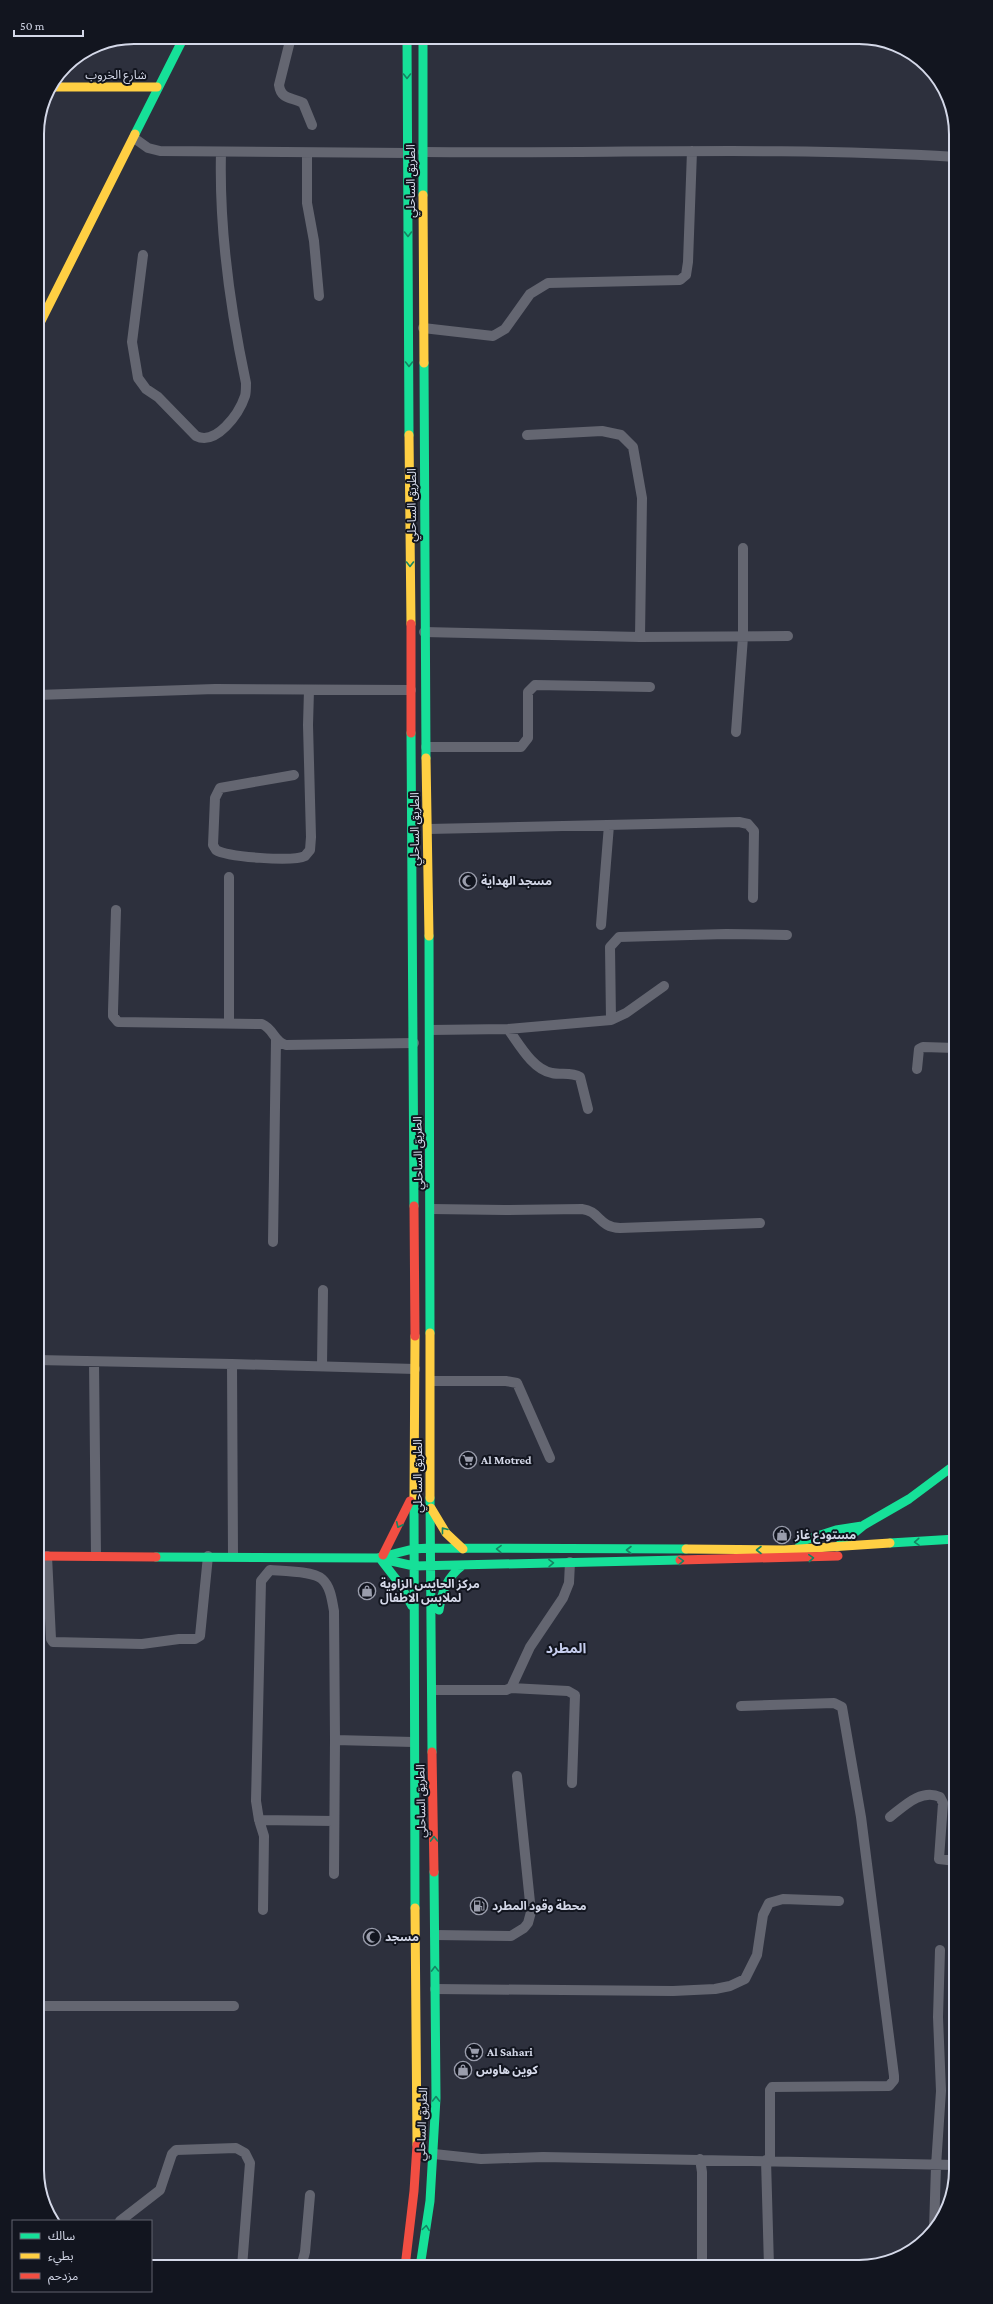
<svg xmlns="http://www.w3.org/2000/svg" width="993" height="2304" font-family="'Crimson Pro','Noto Sans Arabic',serif">
  <rect width="100%" height="100%" fill="#2d303d"/>
  <g fill="none" stroke-linecap="round" stroke-linejoin="round">
    <path stroke="#646671" stroke-width="10" d="M291 37 279 85C281 100 292 97 303 103L312 125
      M423 39 450 37
      M134 138 148 148 160 151 408 153
      M423 152C601 154 778 146 956 157
      M307 154V203L314 241 319 296
      M143 255 132 342 138 378 146 389 158 397 196 436C216 446 239 414 245 396 246 393 246 387 246 383 230 308 219 230 221 152
      M423 328 493 336 505 329 530 294 548 283 680 280 686 275 688 262 692 151
      M527 435 602 431 621 435 633 447 642 498 640 637
      M424 632 640 637 788 636
      M37 695 215 689 411 690
      M736 732 743 637V548
      M426 747H521L528 738V692L535 685 650 687
      M294 775 220 788 215 798 213 845 216 850C227 857 293 862 305 856L310 850 311 837 308 725 309 690
      M428 829 739 822 748 824 754 831 753 898
      M229 877V1024
      M116 910 113 1011V1016L118 1022 262 1024C274 1029 274 1042 286 1045L414 1043
      M601 925 609 825
      M611 1020 610 947 619 937 726 934 787 935
      M508 1029C519 1044 533 1070 552 1073 561 1075 572 1072 580 1077L588 1109
      M430 1030 508 1029 611 1020 626 1013 664 986
      M917 1069 919 1049 923 1047 956 1048
      M431 1209 505 1210 582 1209C600 1211 598 1227 620 1228L760 1223
      M273 1242 276 1040
      M37 1360 232 1364 233 1556
      M94 1362 96 1556
      M232 1364 415 1369
      M322 1366 323 1290
      M431 1381H506L517 1383 550 1458
      M47 1556 51 1639 53 1642 142 1644 179 1639H195L200 1636 208 1556
      M511 1688 568 1691 575 1695 572 1783
      M432 1690H506L511 1688 530 1647 563 1598 569 1583 570 1562
      M741 1706 834 1703 842 1707 861 1817 894 2076V2080L889 2086 772 2087 770 2090V2160
      M890 1817C903 1807 921 1788 940 1797L943 1803 939 1859 956 1861
      M259 1820 334 1821
      M334 1874 335 1740
      M263 1910 264 1836 259 1820 256 1801 261 1581 270 1570C283 1571 313 1571 322 1579 331 1587 332 1601 334 1611L335 1740 413 1742
      M435 1935 511 1936 524 1928 528 1923 531 1912 517 1776
      M435 1989 673 1991 715 1989 730 1986 745 1979 757 1955 763 1915 769 1903 783 1899 839 1901
      M37 2006H234
      M434 2154 481 2159 543 2157 956 2165
      M700 2159 702 2172V2267
      M766 2160 769 2267
      M120 2221 160 2190 172 2154 176 2150 236 2148 245 2153 250 2163 242 2267
      M934 2230 936 2166 941 2091 938 2017 940 1950
      M301 2267 305 2252 310 2195"/>
    <path stroke="#16e098" stroke-width="9" d="M407 37 409 435
      M423 37V195
      M135 134 184 37
      M424 363 426 758
      M411 733 414 1206
      M429 936 430 1333
      M414 1498 415 1908
      M430 1498 432 1752
      M799 1542 836 1530 862 1526
      M890 1543 956 1539
      M837 1547 864 1525 909 1499 956 1464
      M156 1557 377 1558 413 1549 430 1548 686 1549
      M378 1558 414 1566 680 1560
      M382 1561 399 1583 412 1606
      M439 1610C442 1591 447 1577 463 1565
      M420 2267 430 2201 436 2098 434 1872"/>
    <path stroke="#ffcf43" stroke-width="9" d="M51 87H157
      M423 195 424 363
      M37 329 135 134
      M409 435 411 624
      M426 758 429 936
      M430 1333V1498
      M414 1498 415 1336
      M431 1508 446 1533 463 1549
      M686 1549 784 1550 890 1543
      M415 1908 417 2145"/>
    <path stroke="#f24e42" stroke-width="9" d="M411 624V733
      M414 1206 415 1336
      M383 1555 410 1501
      M37 1556 156 1557
      M680 1560 838 1556
      M432 1752 434 1872
      M405 2267 414 2191 417 2145"/>
  </g>
  <defs><path id="oneway-chevron" d="M-2-3.5L2.5 0L-2 3.5" fill="none" stroke-width="1.6" stroke-linecap="round" stroke-linejoin="round"/></defs>
  <g stroke="#148562">
    <use href="#oneway-chevron" transform="translate(407 76) rotate(90)"/>
    <use href="#oneway-chevron" transform="translate(408 234) rotate(90)"/>
    <use href="#oneway-chevron" transform="translate(409 364) rotate(90)"/>
    <use href="#oneway-chevron" transform="translate(410 564) rotate(90)"/>
    <use href="#oneway-chevron" transform="translate(399 1525) rotate(115)"/>
    <use href="#oneway-chevron" transform="translate(444 1530) rotate(-128)"/>
    <use href="#oneway-chevron" transform="translate(917 1542) rotate(176)"/>
    <use href="#oneway-chevron" transform="translate(499 1549) rotate(-179)"/>
    <use href="#oneway-chevron" transform="translate(629 1550) rotate(180)"/>
    <use href="#oneway-chevron" transform="translate(759 1550) rotate(180)"/>
    <use href="#oneway-chevron" transform="translate(811 1558) rotate(-3)"/>
    <use href="#oneway-chevron" transform="translate(681 1561) rotate(-1)"/>
    <use href="#oneway-chevron" transform="translate(551 1563) rotate(-1)"/>
    <use href="#oneway-chevron" transform="translate(434 1839) rotate(-91)"/>
    <use href="#oneway-chevron" transform="translate(435 1969) rotate(-91)"/>
    <use href="#oneway-chevron" transform="translate(436 2099) rotate(-89)"/>
    <use href="#oneway-chevron" transform="translate(426 2228) rotate(-82)"/>
  </g>
  <defs>
    <symbol id="mosque-ring" viewBox="-11 -11 22 22"><circle r="9.5" fill="#12151f" stroke="#9a9dac" stroke-width="1.5"/><path d="M3.5-4.9A6 6 0 1 0 3.5 4.9A5 5 0 1 1 3.5-4.9Z" fill="#9a9dac"/></symbol>
    <symbol id="supermarket-ring" viewBox="-11 -11 22 22"><circle r="9.5" fill="#12151f" stroke="#9a9dac" stroke-width="1.5"/><path d="M-6-5.5h2.5l.6 2H6L4.5 2H-2.5L-4.4-4H-6ZM-1.5 3.2a1.3 1.3 0 1 0 .1 0ZM3 3.2a1.3 1.3 0 1 0 .1 0Z" fill="#9a9dac"/></symbol>
    <symbol id="shop-ring" viewBox="-11 -11 22 22"><circle r="9.5" fill="#12151f" stroke="#9a9dac" stroke-width="1.5"/><path d="M-5-2.5h2.3a2.7 3.5 0 0 1 5.4 0H5L5.5 6h-11ZM-1.5-2.5h3a1.5 2.3 0 0 0-3 0Z" fill="#9a9dac"/></symbol>
    <symbol id="fuel-ring" viewBox="-11 -11 22 22"><circle r="9.5" fill="#12151f" stroke="#9a9dac" stroke-width="1.5"/><path d="M-5.5-6h7V0h2V4h1.3V-2.5L3-4.5l.8-.8L6-3V5H2.5V1h-1V6h-7ZM-4.2-4.7v3.2H.2V-4.7Z" fill="#9a9dac"/></symbol>
  </defs>
  <g fill-rule="evenodd">
    <use href="#mosque-ring" x="458" y="871" width="20" height="20"/>
    <use href="#supermarket-ring" x="458" y="1450" width="20" height="20"/>
    <use href="#shop-ring" x="772" y="1525" width="20" height="20"/>
    <use href="#shop-ring" x="357" y="1581" width="20" height="20"/>
    <use href="#fuel-ring" x="469" y="1896" width="20" height="20"/>
    <use href="#mosque-ring" x="362" y="1927" width="20" height="20"/>
    <use href="#supermarket-ring" x="464" y="2042" width="20" height="20"/>
    <use href="#shop-ring" x="453" y="2060" width="20" height="20"/>
  </g>
  <g text-anchor="middle" stroke-width="4" stroke-linejoin="round" paint-order="stroke">
    <g font-size="12" fill="#d4d8e8" stroke="#12151f">
      <text x="116" y="79">شارع الخروب</text>
      <text transform="translate(411 181) rotate(-90)" y="4">الطريق الساحلي</text>
      <text transform="translate(412 505) rotate(-90)" y="4">الطريق الساحلي</text>
      <text transform="translate(415 829) rotate(-90)" y="4">الطريق الساحلي</text>
      <text transform="translate(418 1153) rotate(-91)" y="4">الطريق الساحلي</text>
      <text transform="translate(418 1476) rotate(-90)" y="4">الطريق الساحلي</text>
      <text transform="translate(421 1801) rotate(-91)" y="4">الطريق الساحلي</text>
      <text transform="translate(422 2124) rotate(-88)" y="4">الطريق الساحلي</text>
    </g>
    <g font-size="12" font-weight="bold" fill="#d4d8e8" stroke="#12151f" text-anchor="start">
      <text x="481" y="885">مسجد الهداية</text>
      <text x="481" y="1464">Al Motred</text>
      <text x="795" y="1539">مستودع غاز</text>
      <text x="380" y="1588">مركز الحايس الزاوية<tspan x="380" dy="14">لملابس الاطفال</tspan></text>
      <text x="492" y="1910">محطة وقود المطرد</text>
      <text x="385" y="1941">مسجد</text>
      <text x="487" y="2056">Al Sahari</text>
      <text x="476" y="2074">كوين هاوس</text>
    </g>
    <g font-size="14" font-weight="bold" fill="#c6cded" stroke="#12151f">
      <text x="566" y="1653">المطرد</text>
    </g>
  </g>
  <path d="M0 0H993V2304H0ZM134 44H859A90 90 0 0 1 949 134V2170A90 90 0 0 1 859 2260H134A90 90 0 0 1 44 2170V134A90 90 0 0 1 134 44Z" fill="#12151f" fill-rule="evenodd"/>
  <path fill="none" stroke="#d4d8e8" stroke-width="2" d="M134 44H859A90 90 0 0 1 949 134V2170A90 90 0 0 1 859 2260H134A90 90 0 0 1 44 2170V134A90 90 0 0 1 134 44Z"/>
  <rect x="12" y="2220" width="140" height="72" fill="#12151f" stroke="#60636f"/>
  <rect x="20" y="2233" width="20" height="6" fill="#16e098" stroke="#60636f"/>
  <text x="48" y="2240" font-size="12" fill="#d4d8e8">سالك</text>
  <rect x="20" y="2253" width="20" height="6" fill="#ffcf43" stroke="#60636f"/>
  <text x="48" y="2260" font-size="12" fill="#d4d8e8">بطيء</text>
  <rect x="20" y="2273" width="20" height="6" fill="#f24e42" stroke="#60636f"/>
  <text x="48" y="2280" font-size="12" fill="#d4d8e8">مزدحم</text>
  <path d="M14 30v6h69v-6" fill="none" stroke="#d4d8e8" stroke-width="2"/>
  <text x="20" y="30" font-size="12" fill="#d4d8e8" stroke="#12151f" stroke-width="3" paint-order="stroke">50 m</text>
</svg>
